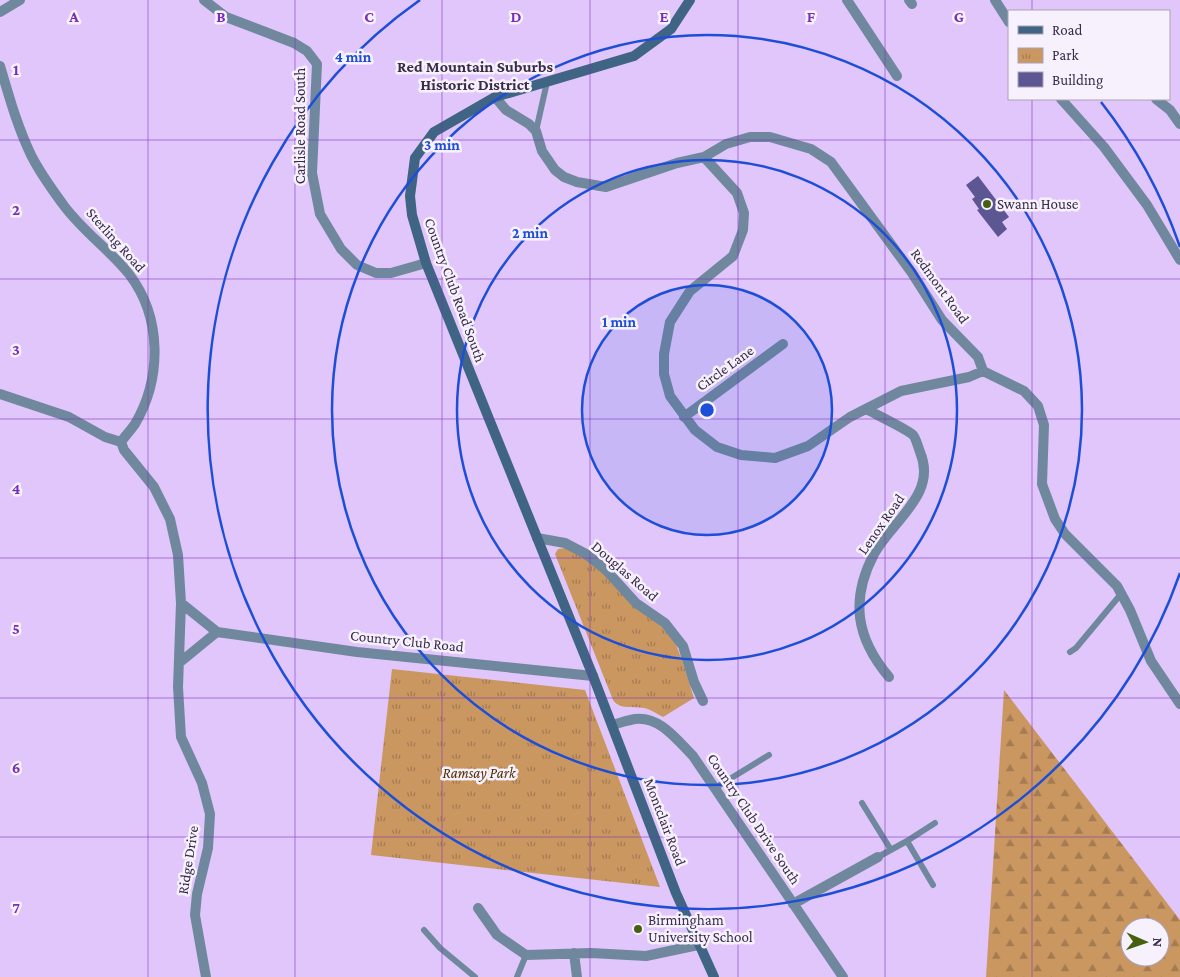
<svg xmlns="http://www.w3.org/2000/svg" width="1180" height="977" font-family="'Crimson Pro',serif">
  <defs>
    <pattern id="forest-firs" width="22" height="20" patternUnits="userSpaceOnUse" patternTransform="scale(1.25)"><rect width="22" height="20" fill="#ca9761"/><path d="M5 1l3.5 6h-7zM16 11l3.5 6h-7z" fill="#a57b52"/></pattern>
    <pattern id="park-tufts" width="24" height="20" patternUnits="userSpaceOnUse" patternTransform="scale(1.25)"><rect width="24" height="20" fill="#ca9761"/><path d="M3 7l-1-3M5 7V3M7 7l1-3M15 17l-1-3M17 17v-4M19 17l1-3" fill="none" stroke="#a57b52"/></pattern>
  </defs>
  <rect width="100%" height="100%" fill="#e0c6fb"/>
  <path fill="url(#forest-firs)" fill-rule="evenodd" d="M1004 690 1180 920V977H986ZM1130 927H1160V957H1130Z"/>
  <path fill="url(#park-tufts)" d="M565 548 592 562 673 637 682 660 694 698 663 717C657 714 650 709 644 708 632 706 620 710 613 700L555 554 558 549Z
    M392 669 585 690 660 887 371 855Z"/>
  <path fill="#5c5693" d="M978 176 1009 217 1002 222 1007 229 998 237 977 210 979 209 972 199 975 197 966 185Z"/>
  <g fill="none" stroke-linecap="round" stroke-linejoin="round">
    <path stroke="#70889e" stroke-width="6" d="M536 131 547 82
      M1070 652 1076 648 1121 594
      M715 788 769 755
      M862 803 891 850
      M907 841 935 823
      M878 857 907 841 933 885
      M424 930 440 948 475 977
      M517 977 526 955"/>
    <path stroke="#70889e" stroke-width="10" d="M847 0 897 76
      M909 0 912 4
      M995 0 1009 22
      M0 12 20 0
      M0 66C9 96 17 126 31 155 39 171 51 188 62 203 80 229 109 249 129 274 162 317 162 378 135 424 131 430 125 436 121 442
      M495 97 506 110 529 124 536 131 542 151 555 170 564 177 577 182 606 187 677 163 704 157 726 144 750 137H770L811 149 831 162 912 273 942 320 978 357 983 371 1024 391 1038 406 1044 425 1042 484 1055 519 1065 534 1117 586 1130 610 1151 661 1180 704
      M1061 99 1104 147 1147 205 1180 260
      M1156 99 1170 110 1180 124
      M704 157 737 193 744 213 743 230 733 256 690 291 670 322 664 354V374L670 396 695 430 717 447 741 455 775 458 808 446 850 417 901 391 969 377 983 371
      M0 394 69 417 105 437 121 442 124 450 154 487 170 519 178 555 181 603 178 687 181 737 202 783 210 814 208 848 197 894 195 915 206 977
      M866 409C875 414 907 429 913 435 916 438 918 447 920 452 938 494 892 521 874 554 850 600 856 638 889 677
      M684 417 783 344
      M537 538 565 543 586 554 606 570 636 603 665 623 683 646 694 682 703 701
      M181 603 217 632 357 652 593 676
      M179 663 217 632
      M612 725C620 723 628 720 635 719 660 716 677 740 693 756L843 977
      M793 904 878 857
      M478 908 497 935 526 955 591 953 646 956 698 945
      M574 953 577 977"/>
    <path stroke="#70889e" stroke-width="10" d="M204 0 226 17 294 43 307 51 317 64 312 173 320 214 341 249 357 265 376 273H391L426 263"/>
    <path stroke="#406484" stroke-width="10" d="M690 0 671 29 634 56 495 97 434 132 415 158 410 196 412 215 426 263 593 676 676 893 714 977"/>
  </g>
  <path fill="none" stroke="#7b2cbf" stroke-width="1" stroke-opacity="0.55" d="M148 0V977M295 0V977M442 0V977M590 0V977M738 0V977M885 0V977M1032 0V11M1032 99V977M0 140H1180M0 279H1180M0 419H1180M0 558H1180M0 698H1180M0 837H1180"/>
  <circle cx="707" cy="410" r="125" fill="#1d4ed8" fill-opacity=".12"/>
  <g fill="none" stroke="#1d4ed8" stroke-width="2.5">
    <circle cx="707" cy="410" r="125"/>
    <circle cx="707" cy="410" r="250"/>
    <circle cx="707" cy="410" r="375"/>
    <path d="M1180 573A500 500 0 1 1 420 0M1101 102A500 500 0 0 1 1180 247"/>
  </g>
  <g fill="#46600f" stroke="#f7f1fe" stroke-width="2">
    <circle cx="987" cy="204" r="5"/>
    <circle cx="638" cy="929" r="5"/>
  </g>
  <g text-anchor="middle" stroke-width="5" stroke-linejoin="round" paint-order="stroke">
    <g font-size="15" fill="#392c46" stroke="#f7f1fe">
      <text transform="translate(300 126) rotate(-90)" y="5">Carlisle Road South</text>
      <text transform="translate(116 240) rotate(48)" y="5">Sterling Road</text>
      <text transform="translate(940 286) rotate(54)" y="5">Redmont Road</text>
      <text transform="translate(455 290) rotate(70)" y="5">Country Club Road South</text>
      <text transform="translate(725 368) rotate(-36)" y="5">Circle Lane</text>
      <text transform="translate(881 524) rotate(-55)" y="5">Lenox Road</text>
      <text transform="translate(625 571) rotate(41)" y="5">Douglas Road</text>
      <text transform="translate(407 641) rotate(6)" y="5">Country Club Road</text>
      <text transform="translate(754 819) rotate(56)" y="5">Country Club Drive South</text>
      <text transform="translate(665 822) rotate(69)" y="5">Montclair Road</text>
      <text transform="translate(188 860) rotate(-81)" y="5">Ridge Drive</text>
    </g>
    <g font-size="15" fill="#392c46" stroke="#f7f1fe" text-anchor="start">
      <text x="997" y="209">Swann House</text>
      <text x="648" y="925">Birmingham<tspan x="648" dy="17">University School</tspan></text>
    </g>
    <g font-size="15" font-style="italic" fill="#532f00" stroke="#f7f1fe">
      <text x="479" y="778">Ramsay Park</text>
    </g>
    <g font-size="16" font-weight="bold" fill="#392c46" stroke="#f7f1fe">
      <text x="475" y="72">Red Mountain Suburbs<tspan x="475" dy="18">Historic District</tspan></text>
    </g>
  </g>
  <g font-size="16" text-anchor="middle" font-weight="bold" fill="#7b2cbf" stroke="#f7f1fe" stroke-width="5" stroke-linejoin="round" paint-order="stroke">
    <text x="74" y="22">A</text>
    <text x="221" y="22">B</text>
    <text x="369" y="22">C</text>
    <text x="516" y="22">D</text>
    <text x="664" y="22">E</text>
    <text x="811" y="22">F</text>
    <text x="959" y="22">G</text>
    <text x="16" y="75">1</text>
    <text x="16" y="215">2</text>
    <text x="16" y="355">3</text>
    <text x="16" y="494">4</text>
    <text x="16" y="634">5</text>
    <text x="16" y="773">6</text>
    <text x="16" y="913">7</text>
  </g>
  <circle cx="707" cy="410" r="8" fill="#1d4ed8" stroke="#f7f1fe" stroke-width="2.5"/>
  <g font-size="15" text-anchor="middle" font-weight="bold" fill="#1d4ed8" stroke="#f7f1fe" stroke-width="5" stroke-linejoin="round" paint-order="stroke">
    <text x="353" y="62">4 min</text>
    <text x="442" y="150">3 min</text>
    <text x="530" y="238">2 min</text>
    <text x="619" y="327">1 min</text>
  </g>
  <rect x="1008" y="10" width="162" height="90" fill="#f7f1fe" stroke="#aba2b4"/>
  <rect x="1018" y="26" width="25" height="8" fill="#406484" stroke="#aba2b4"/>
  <text x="1052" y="35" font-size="15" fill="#392c46">Road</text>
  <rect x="1018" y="48" width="25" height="15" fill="url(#park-tufts)" stroke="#aba2b4"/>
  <text x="1052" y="60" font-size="15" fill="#392c46">Park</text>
  <rect x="1018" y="72" width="25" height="15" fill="#5c5693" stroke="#aba2b4"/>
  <text x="1052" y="85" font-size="15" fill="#392c46">Building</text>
  <g transform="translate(1145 942) rotate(92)"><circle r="24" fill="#f7f1fe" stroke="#aba2b4"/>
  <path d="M0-4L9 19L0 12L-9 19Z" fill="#46600f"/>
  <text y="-8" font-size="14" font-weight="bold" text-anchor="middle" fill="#392c46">N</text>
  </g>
</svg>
